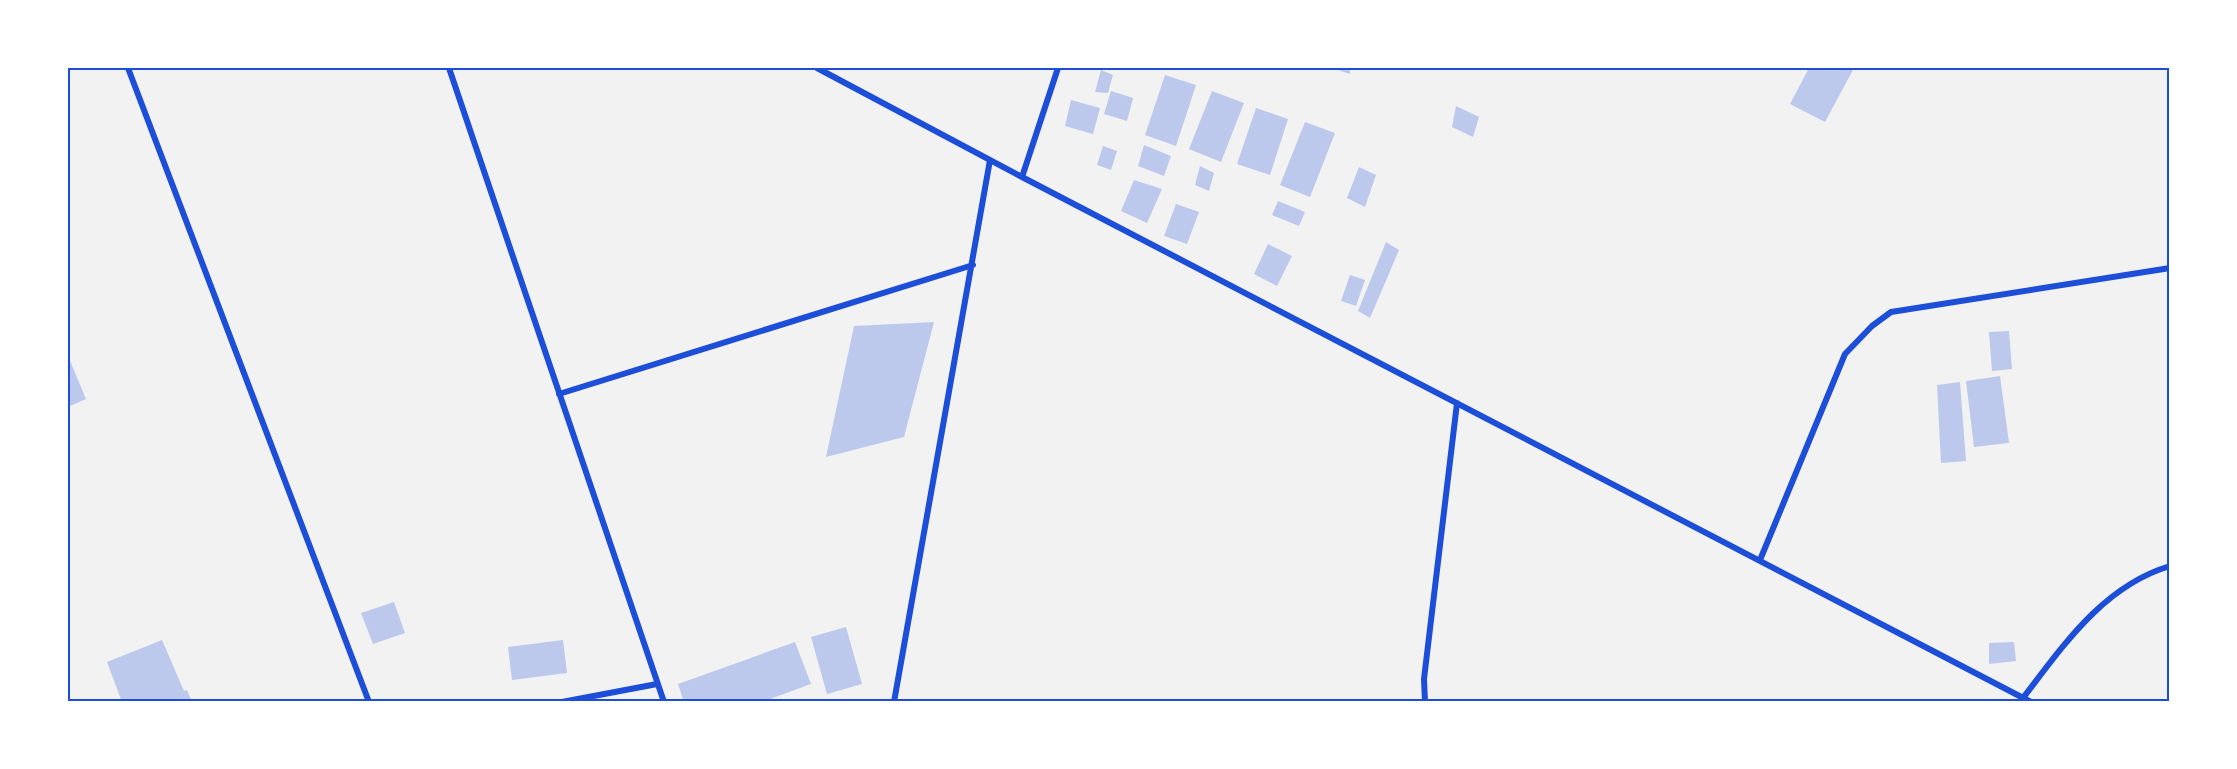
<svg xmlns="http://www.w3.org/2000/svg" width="2237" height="769" font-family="'DejaVu Sans',sans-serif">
  <rect width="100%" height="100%" fill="#f2f2f2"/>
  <path fill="#bdc9ec" d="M1332 68H1350V74Z
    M1809 68H1854L1825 122 1790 104Z
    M1101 70 1113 75 1108 93 1095 92Z
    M1165 75 1196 85 1176 146 1145 135Z
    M1111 91 1133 98 1127 121 1104 114Z
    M1212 91 1244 103 1221 162 1189 149Z
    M1071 100 1100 108 1093 134 1065 126Z
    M1456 106 1479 117 1473 137 1452 127Z
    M1256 108 1288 119 1270 175 1237 164Z
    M1305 122 1335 133 1310 197 1280 185Z
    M1144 145 1171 156 1164 176 1138 166Z
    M1103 146 1117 151 1111 170 1097 165Z
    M1200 166 1214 173 1209 191 1195 185Z
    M1359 167 1376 175 1365 207 1347 198Z
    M1134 180 1162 189 1147 223 1121 211Z
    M1278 201 1305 212 1299 226 1272 215Z
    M1176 204 1199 212 1187 244 1164 236Z
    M1386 242 1399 250 1370 318 1358 311Z
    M1268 244 1292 256 1277 286 1254 274Z
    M1350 275 1365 280 1356 306 1341 301Z
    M934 322 904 437 826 457 854 326Z
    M2009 331 2012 369 1992 371 1989 332Z
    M68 356 86 399 68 407Z
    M2000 376 2009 443 1974 447 1966 381Z
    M1960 382 1966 461 1941 463 1937 385Z
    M394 602 405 633 373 644 361 613Z
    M846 627 862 684 827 694 811 637Z
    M162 640 184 691 187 690 192 702H122L107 662Z
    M563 640 567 673 512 680 508 647Z
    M795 642 811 684 762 702H684L678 684Z
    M2014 642 2016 661 1989 664V643Z"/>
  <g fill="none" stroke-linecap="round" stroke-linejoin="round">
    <path stroke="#1d4ed8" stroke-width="6" d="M128 68 369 702
      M449 68 664 702
      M817 68 1022 177 2031 702
      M1022 177 1058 68
      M559 394 973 265
      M1760 560 1845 354 1872 326 1891 312 2170 268
      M2023 698C2063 646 2103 586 2170 566
      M562 702 657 684
      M894 702 990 160
      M1425 702 1424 679 1457 403"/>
  </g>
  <rect width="2237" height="769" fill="none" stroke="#ffffff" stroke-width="138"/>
  <rect x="69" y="69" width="2099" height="631" fill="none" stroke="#1d4ed8" stroke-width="2"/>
</svg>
